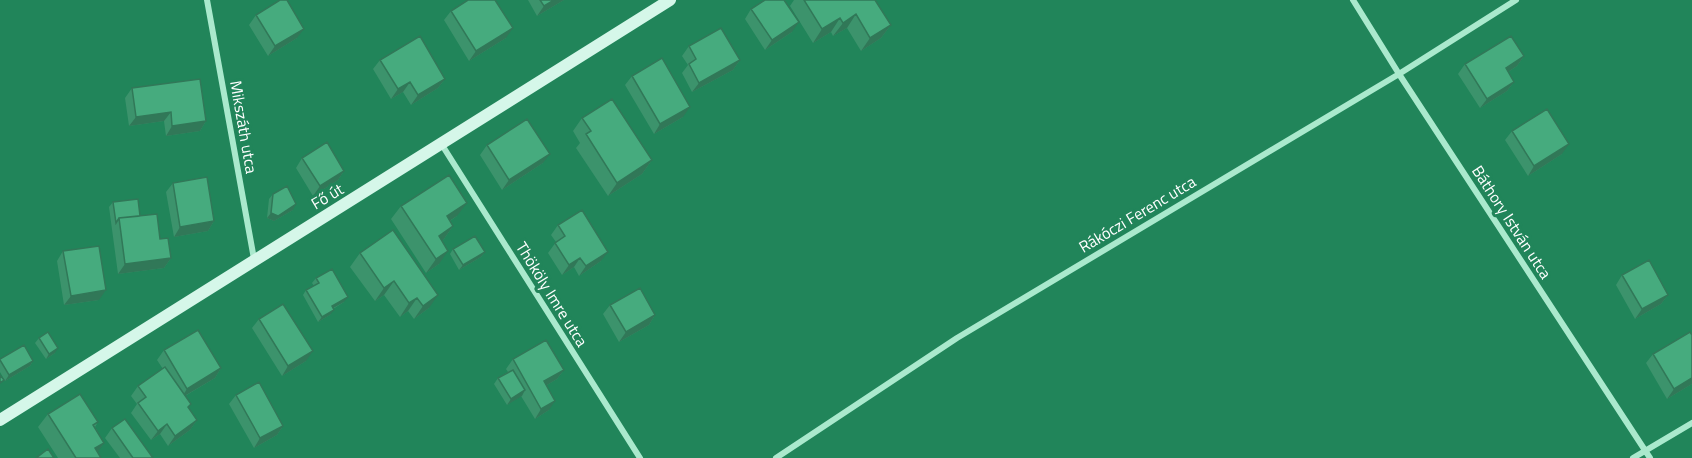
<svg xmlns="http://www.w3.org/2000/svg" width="1692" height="458" font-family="'Titillium Web',sans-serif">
  <rect width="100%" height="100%" fill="#21855a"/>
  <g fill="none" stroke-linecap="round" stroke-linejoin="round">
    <path stroke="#aae9cd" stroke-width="6" d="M207 0 254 259
      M1353 0 1399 74 1650 458
      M442 145 640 458
      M776 458 957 338 1399 74 1516 0
      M1633 458 1692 423"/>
    <path stroke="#d5f7e9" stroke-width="12" d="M0 420 670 0"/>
  </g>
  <path fill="#3c936c" d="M528 0H564L537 16Z
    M794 0H875L891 25 881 38 861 51 847 28 833 36 831 32 813 43 790 6Z
    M751 9 792 32 765 50 745 19Z
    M451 11 506 38 469 61 444 20Z
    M256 15 297 38 268 56 249 25Z
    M689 46 740 60 733 70 692 92 682 73 688 65 682 56Z
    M1524 56 1517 66 1508 72 1514 82 1507 91 1480 108 1458 74 1465 64Z
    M380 60 445 79 438 88 411 105 403 92 391 99 373 69Z
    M632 76 683 117 654 134 625 85Z
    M132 88 206 121 200 131 166 136 164 121 129 126 125 98Z
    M582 118 652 160 642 174 608 196 576 148 580 143 573 131Z
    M1512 131 1562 154 1528 176 1505 140Z
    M487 145 543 163 502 190 480 155Z
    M302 158 344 171 338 180 313 196 296 168Z
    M173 183 214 221 208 231 174 237 166 192Z
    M273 194 293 210 274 221 267 218 269 199Z
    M113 202 140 216 160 239 171 258 164 268 118 274 109 207Z
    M401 206 457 216 450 221 453 226 444 239 442 240 439 264 426 273 391 219Z
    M558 225 601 261 579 276 574 267 562 275 548 253 556 242 551 235Z
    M393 230 429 308 414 319 408 311 400 317 384 295 375 301 350 267 360 253Z
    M453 249 485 252 481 257 459 270 450 254Z
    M63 251 99 300 64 305 57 261Z
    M1622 275 1668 295 1661 304 1635 319 1616 285Z
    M316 278 344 302 333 309 330 315 318 322 303 295 306 290 314 286 312 283Z
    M610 305 655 315 649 325 619 342 603 314Z
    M259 319 306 361 282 376 252 328Z
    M1692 335V384L1667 399 1646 363 1653 354Z
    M39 338 55 353 46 359 35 343Z
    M164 350 221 368 215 378 185 396 188 408 197 420 190 430 168 446 160 434 151 440 131 413 137 404 131 396 138 386 163 369 157 360Z
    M0 359 33 361 30 366 5 381 0 372Z
    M513 359 564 370 557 379 547 385 549 410 535 419 521 396 507 405 494 384 498 378 508 372 506 369Z
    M236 395 283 426 277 435 254 448 229 404Z
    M48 414 98 422 95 427 104 443 97 452 101 458H58L38 427Z
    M112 428 153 458H120L105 438Z"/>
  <path fill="#317858" d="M554 0H564L537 16 544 6Z
    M856 14 847 28 833 36 843 23Z
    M840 18 831 32 813 43 822 29Z
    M799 22 792 32 765 50 772 40Z
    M891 25 881 38 861 51 870 38Z
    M513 28 506 38 469 61 476 51Z
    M304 29 297 38 268 56 275 46Z
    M1524 56 1517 66 1499 78 1506 68Z
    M740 60 733 70 692 92 699 83Z
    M445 79 438 88 411 105 418 95Z
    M410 82 403 92 391 99 398 89Z
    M1514 82 1507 91 1480 108 1487 99Z
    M690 107 683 117 654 134 660 124Z
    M171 112 164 121 129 126 136 117Z
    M206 121 200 131 166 136 172 126Z
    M1569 144 1562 154 1528 176 1534 166Z
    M550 154 543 163 502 190 509 180Z
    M652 160 642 174 608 196 617 183Z
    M344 171 338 180 313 196 320 186Z
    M467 203 457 216 437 229 447 216Z
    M296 204 293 210 274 221 267 218 271 213Z
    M214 221 208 231 174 237 180 227Z
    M453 226 444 239 429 249 439 236Z
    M448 251 439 264 426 273 436 259Z
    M485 252 481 257 459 270 463 265Z
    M608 252 601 261 579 276 586 266Z
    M171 258 164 268 118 274 125 264Z
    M580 258 574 267 562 275 569 265Z
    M394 281 384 295 375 301 384 288Z
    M106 290 99 300 64 305 71 296Z
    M438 295 429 308 414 319 423 306Z
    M1668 295 1661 304 1635 319 1642 309Z
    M348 297 344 302 328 311 332 306Z
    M417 298 408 311 400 317 409 303Z
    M334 310 330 315 318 322 322 317Z
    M655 315 649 325 619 342 626 332Z
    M58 348 55 353 46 359 49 354Z
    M313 351 306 361 282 376 288 366Z
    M33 361 30 366 5 381 9 375Z
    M221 368 215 378 181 398 187 389Z
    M564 370 557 379 537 391 544 381Z
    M1692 378V384L1667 399 1674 389Z
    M525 390 522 396 507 405 511 399Z
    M555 401 549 410 535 419 541 409Z
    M197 420 190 430 168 446 175 436Z
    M167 424 160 434 151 440 158 431Z
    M283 426 277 435 254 448 260 438Z
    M104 443 95 456V448Z"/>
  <path fill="#46ab7e" stroke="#317858" stroke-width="1.5" d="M280 0H287L304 29 275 46 256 15Z
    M468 0H495L513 28 476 51 451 11Z
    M540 0H554L544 6Z
    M765 0H784L799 22 772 40 751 9Z
    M804 0H875L891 25 870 38 856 14 843 23 840 18 822 29Z
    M721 28 740 60 699 83 689 64 696 59 689 46Z
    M420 36 445 79 418 95 410 82 398 89 380 60Z
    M1511 36 1524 56 1506 68 1514 82 1487 99 1465 64Z
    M662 58 690 107 660 124 632 76Z
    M200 79 206 121 172 126 171 112 136 117 132 88Z
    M612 99 652 160 617 183 586 134 591 131 582 118Z
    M1547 109 1569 144 1534 166 1512 131Z
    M527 119 550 154 509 180 487 145Z
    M327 142 344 171 320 186 302 158Z
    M449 175 467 203 447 216 453 226 439 236 448 251 436 259 401 206Z
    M207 177 214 221 180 227 173 183Z
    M287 186 296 204 278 216 271 213 273 194Z
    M138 199 140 216 119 218 116 223 113 202Z
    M582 210 608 252 586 266 580 258 569 265 555 243 565 236 558 225Z
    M157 214 160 239 168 238 171 258 125 264 119 218Z
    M393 230 438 295 423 306 417 298 409 303 394 281 384 288 360 253Z
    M475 236 485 252 463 265 453 249Z
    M99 246 106 290 71 296 63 251Z
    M1649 260 1668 295 1642 309 1622 275Z
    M332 269 348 297 332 306 334 310 322 317 306 290 319 283 316 278Z
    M640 288 655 315 626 332 610 305Z
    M283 304 313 351 288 366 259 319Z
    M198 330 221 368 187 389 164 350Z
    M48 332 58 348 49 354 39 338Z
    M1690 332 1692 335V378L1674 389 1653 354Z
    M546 340 564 370 544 381 555 401 541 409 513 359Z
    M24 345 33 361 9 375 0 360V359Z
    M165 367 191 404 188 407 197 420 175 436 167 424 158 431 138 403 146 397 138 386Z
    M513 370 525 390 511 399 498 378Z
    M0 375 4 380 0 383Z
    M259 382 283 426 260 438 236 395Z
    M80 394 98 422 93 425 104 443 95 448 101 458H76L48 414Z
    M125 419 153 458H133L112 428Z
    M48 449 54 458H36Z"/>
  <g text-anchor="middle" stroke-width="6" stroke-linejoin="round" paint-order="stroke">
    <g font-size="16" fill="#fff" stroke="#21855a">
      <text transform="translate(244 127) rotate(80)" y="6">Mikszáth utca</text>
      <text transform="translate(327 196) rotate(-31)" y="6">Fő út</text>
      <text transform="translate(1137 214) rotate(-31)" y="6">Rákóczi Ferenc utca</text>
      <text transform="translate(1512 222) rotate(57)" y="6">Báthory István utca</text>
      <text transform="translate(552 294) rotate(58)" y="6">Thököly Imre utca</text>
    </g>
  </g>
</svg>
